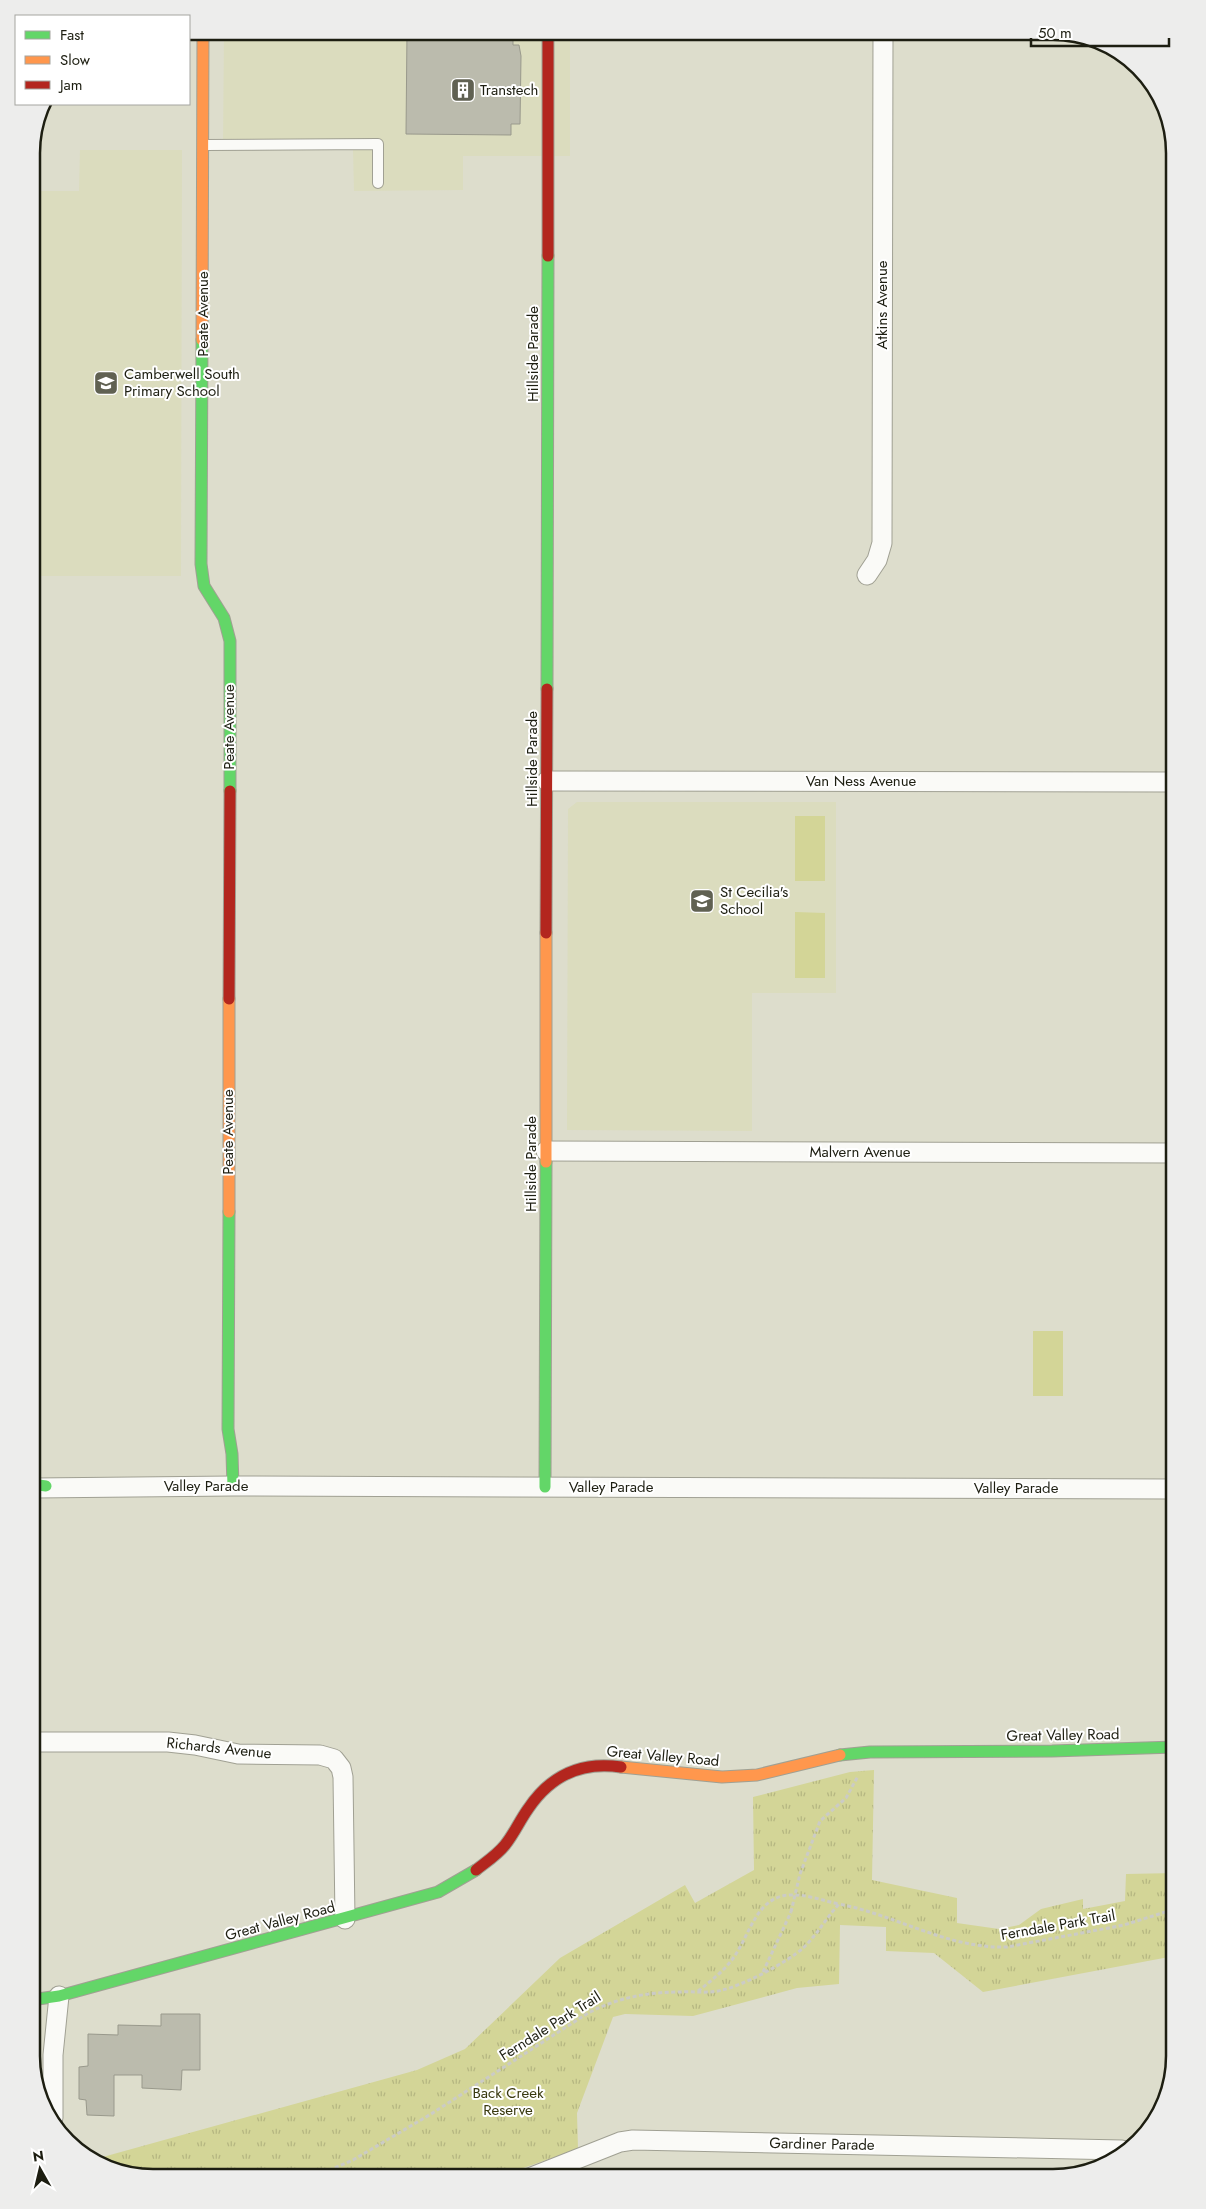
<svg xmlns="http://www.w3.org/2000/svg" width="1206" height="2209" font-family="Jost,sans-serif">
  <defs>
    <pattern id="park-tufts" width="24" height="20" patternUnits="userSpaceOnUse" patternTransform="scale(1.25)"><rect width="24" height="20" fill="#d3d597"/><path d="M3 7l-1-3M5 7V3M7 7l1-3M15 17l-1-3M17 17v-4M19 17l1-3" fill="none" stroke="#b5b681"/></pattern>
  </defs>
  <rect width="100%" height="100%" fill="#ddc"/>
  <path fill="#dbdcbe" d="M224 31H570V156H463V190L354 191 353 149H223Z
    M80 150H182L181 576H31V191H79Z
    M577 802H836V993H752V1131L567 1130 568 809Z"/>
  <path fill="#d3d597" d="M795 816H825V881H795Z
    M795 912 825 913V978H795Z
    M1033 1331H1063V1396H1033Z"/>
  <path fill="url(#park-tufts)" d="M874 1770 872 1880 957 1898V1923L999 1929 1019 1925 1041 1909 1083 1899V1909L1125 1901 1126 1874 1175 1873V1945L1169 1946V1957L983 1992 934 1953 886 1951V1927L840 1925 839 1984 797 1988 693 2016 625 2014 613 2017 577 2113 578 2149 494 2178H145L92 2160 417 2070 465 2049 560 1958 685 1885 695 1903 754 1870 753 1797 850 1772Z"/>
  <path fill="#bbbbad" stroke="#99998c" d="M407 31H513V45H519L521 56 520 124H511V135L406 134Z
    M161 2014H200V2070H182L181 2090 142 2088V2075H114V2116L87 2115 86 2100 79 2099V2067L88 2066V2034L118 2035V2025L161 2026Z"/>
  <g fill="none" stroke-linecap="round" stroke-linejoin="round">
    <defs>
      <path id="lane" d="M204 145 378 144V183"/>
      <path id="street" d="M867 575 877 560 882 543 883 31
        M547 781 1175 782
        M546 1151 1175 1153
        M35 1488 233 1486 1175 1489
        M31 1742H168L195 1745 238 1754 320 1755 334 1759 341 1768 343 1777 345 1919
        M53 2118V2055L59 1996
        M529 2178 620 2142 633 2140 1122 2150"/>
      <path id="fast" d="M202 340 201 564 204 586 224 618 230 641V791
        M547 689 548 256
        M229 1212 228 1429 232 1454 233 1486
        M31 1484 46 1486
        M545 1487 546 1162
        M840 1755 870 1752 1052 1751 1175 1747
        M31 2000 59 1996 438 1892 476 1870"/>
      <path id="slow" d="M202 340 203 31
        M546 1162V933
        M229 1212V999
        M621 1767 722 1777 757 1775 840 1755"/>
      <path id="jam" d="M548 256V31
        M546 933 547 689
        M229 999 230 791
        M476 1870C486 1862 497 1855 505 1845 514 1834 520 1820 528 1809 550 1776 581 1761 621 1767"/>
    </defs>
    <use href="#lane" stroke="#a0a093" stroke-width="12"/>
    <use href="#street" stroke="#a0a093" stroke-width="21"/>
    <use href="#fast" stroke="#a0a093" stroke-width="13"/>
    <use href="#slow" stroke="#a0a093" stroke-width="13"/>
    <use href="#jam" stroke="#a0a093" stroke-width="13"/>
    <path stroke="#cbcbc6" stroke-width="3" stroke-dasharray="4 2.5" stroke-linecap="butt" d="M800 1874 820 1821 846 1798 858 1776
      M763 1972 791 1912
      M698 1991C711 1981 725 1970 734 1957 750 1934 757 1896 790 1895 806 1894 824 1901 839 1904
      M311 2178 353 2160 431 2114 588 2013C617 1998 647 1992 680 1992 693 1991 709 1994 722 1990 742 1986 788 1962 803 1948 817 1935 826 1918 839 1904 896 1915 948 1949 1007 1947L1124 1925 1175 1909"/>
    <use href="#lane" stroke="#fafaf7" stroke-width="10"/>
    <use href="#street" stroke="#fafaf7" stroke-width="19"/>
    <use href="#fast" stroke="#63d668" stroke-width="11"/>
    <use href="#slow" stroke="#ff974d" stroke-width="11"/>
    <use href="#jam" stroke="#b3261e" stroke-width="11"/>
    <path stroke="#cbcbc6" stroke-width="3" stroke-dasharray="4 2.5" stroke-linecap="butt" d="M791 1912 800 1874"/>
  </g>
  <defs>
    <symbol id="building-square" viewBox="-11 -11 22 22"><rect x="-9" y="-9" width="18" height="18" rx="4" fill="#606152" stroke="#fff"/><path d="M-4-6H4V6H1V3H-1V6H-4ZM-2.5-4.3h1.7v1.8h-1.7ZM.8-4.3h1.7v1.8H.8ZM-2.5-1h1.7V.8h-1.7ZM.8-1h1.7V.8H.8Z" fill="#fff"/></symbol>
    <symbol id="school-square" viewBox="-11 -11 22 22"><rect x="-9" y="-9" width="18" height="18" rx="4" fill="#606152" stroke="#fff"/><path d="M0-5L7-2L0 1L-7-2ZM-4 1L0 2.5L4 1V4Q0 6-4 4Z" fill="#fff"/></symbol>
  </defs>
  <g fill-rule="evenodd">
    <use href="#building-square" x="449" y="76" width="28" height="28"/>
    <use href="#school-square" x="92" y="369" width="28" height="28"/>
    <use href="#school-square" x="688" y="887" width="28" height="28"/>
  </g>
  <g text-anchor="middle" stroke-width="4" stroke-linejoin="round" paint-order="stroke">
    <g font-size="15" fill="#1d1e11" stroke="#fff" text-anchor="start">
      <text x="480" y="95">Transtech</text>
      <text x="124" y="379">Camberwell South<tspan x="124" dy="17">Primary School</tspan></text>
      <text x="720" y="897">St Cecilia's<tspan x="720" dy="17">School</tspan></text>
    </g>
    <g font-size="15" fill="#1d1e11" stroke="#fff">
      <text transform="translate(882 305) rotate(-90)" y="5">Atkins Avenue</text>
      <text transform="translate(203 314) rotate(-90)" y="5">Peate Avenue</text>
      <text transform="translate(533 354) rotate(-90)" y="5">Hillside Parade</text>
      <text transform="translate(229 727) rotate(-90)" y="5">Peate Avenue</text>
      <text transform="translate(532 759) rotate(-90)" y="5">Hillside Parade</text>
      <text x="861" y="786">Van Ness Avenue</text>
      <text transform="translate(228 1132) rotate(-90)" y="5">Peate Avenue</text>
      <text x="860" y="1157">Malvern Avenue</text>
      <text transform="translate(531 1164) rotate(-90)" y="5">Hillside Parade</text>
      <text x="206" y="1491">Valley Parade</text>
      <text x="611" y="1492">Valley Parade</text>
      <text x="1016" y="1493">Valley Parade</text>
      <text transform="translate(1063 1735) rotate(-1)" y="5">Great Valley Road</text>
      <text transform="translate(219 1748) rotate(6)" y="5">Richards Avenue</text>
      <text transform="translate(663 1756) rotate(5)" y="5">Great Valley Road</text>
      <text transform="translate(280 1921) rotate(-15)" y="5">Great Valley Road</text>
      <text transform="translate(1058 1925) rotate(-10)" y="5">Ferndale Park Trail</text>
      <text transform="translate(550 2026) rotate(-32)" y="5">Ferndale Park Trail</text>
      <text transform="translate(822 2144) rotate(1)" y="5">Gardiner Parade</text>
    </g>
    <g font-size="15" fill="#39390f" stroke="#fff">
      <text x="508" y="2098">Back Creek<tspan x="508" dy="17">Reserve</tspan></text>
    </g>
  </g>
  <path d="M0 0H1206V2209H0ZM153 40H1053A113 113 0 0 1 1166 153V2056A113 113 0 0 1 1053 2169H153A113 113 0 0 1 40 2056V153A113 113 0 0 1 153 40Z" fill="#ededec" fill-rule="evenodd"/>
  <path fill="none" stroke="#1d1e11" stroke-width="2.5" d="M153 40H1053A113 113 0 0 1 1166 153V2056A113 113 0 0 1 1053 2169H153A113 113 0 0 1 40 2056V153A113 113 0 0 1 153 40Z"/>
  <rect x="15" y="15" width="175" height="90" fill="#ffffff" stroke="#a5a5a0"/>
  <rect x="25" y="31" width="25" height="8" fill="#63d668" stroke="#a5a5a0"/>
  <text x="60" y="40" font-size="15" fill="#1d1e11">Fast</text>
  <rect x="25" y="56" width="25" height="8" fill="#ff974d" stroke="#a5a5a0"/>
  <text x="60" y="65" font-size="15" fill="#1d1e11">Slow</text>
  <rect x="25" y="81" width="25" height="8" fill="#b3261e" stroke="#a5a5a0"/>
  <text x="60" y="90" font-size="15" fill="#1d1e11">Jam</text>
  <g transform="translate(40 2169) rotate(352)" stroke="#ffffff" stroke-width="4" paint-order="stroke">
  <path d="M0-4L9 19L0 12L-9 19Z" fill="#1d1e11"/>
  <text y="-8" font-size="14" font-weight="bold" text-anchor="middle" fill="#1d1e11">N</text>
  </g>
  <path d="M1031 38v8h138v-8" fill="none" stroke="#1d1e11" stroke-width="2.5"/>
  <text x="1038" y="38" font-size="15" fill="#1d1e11" stroke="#ffffff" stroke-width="4" paint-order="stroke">50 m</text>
</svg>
